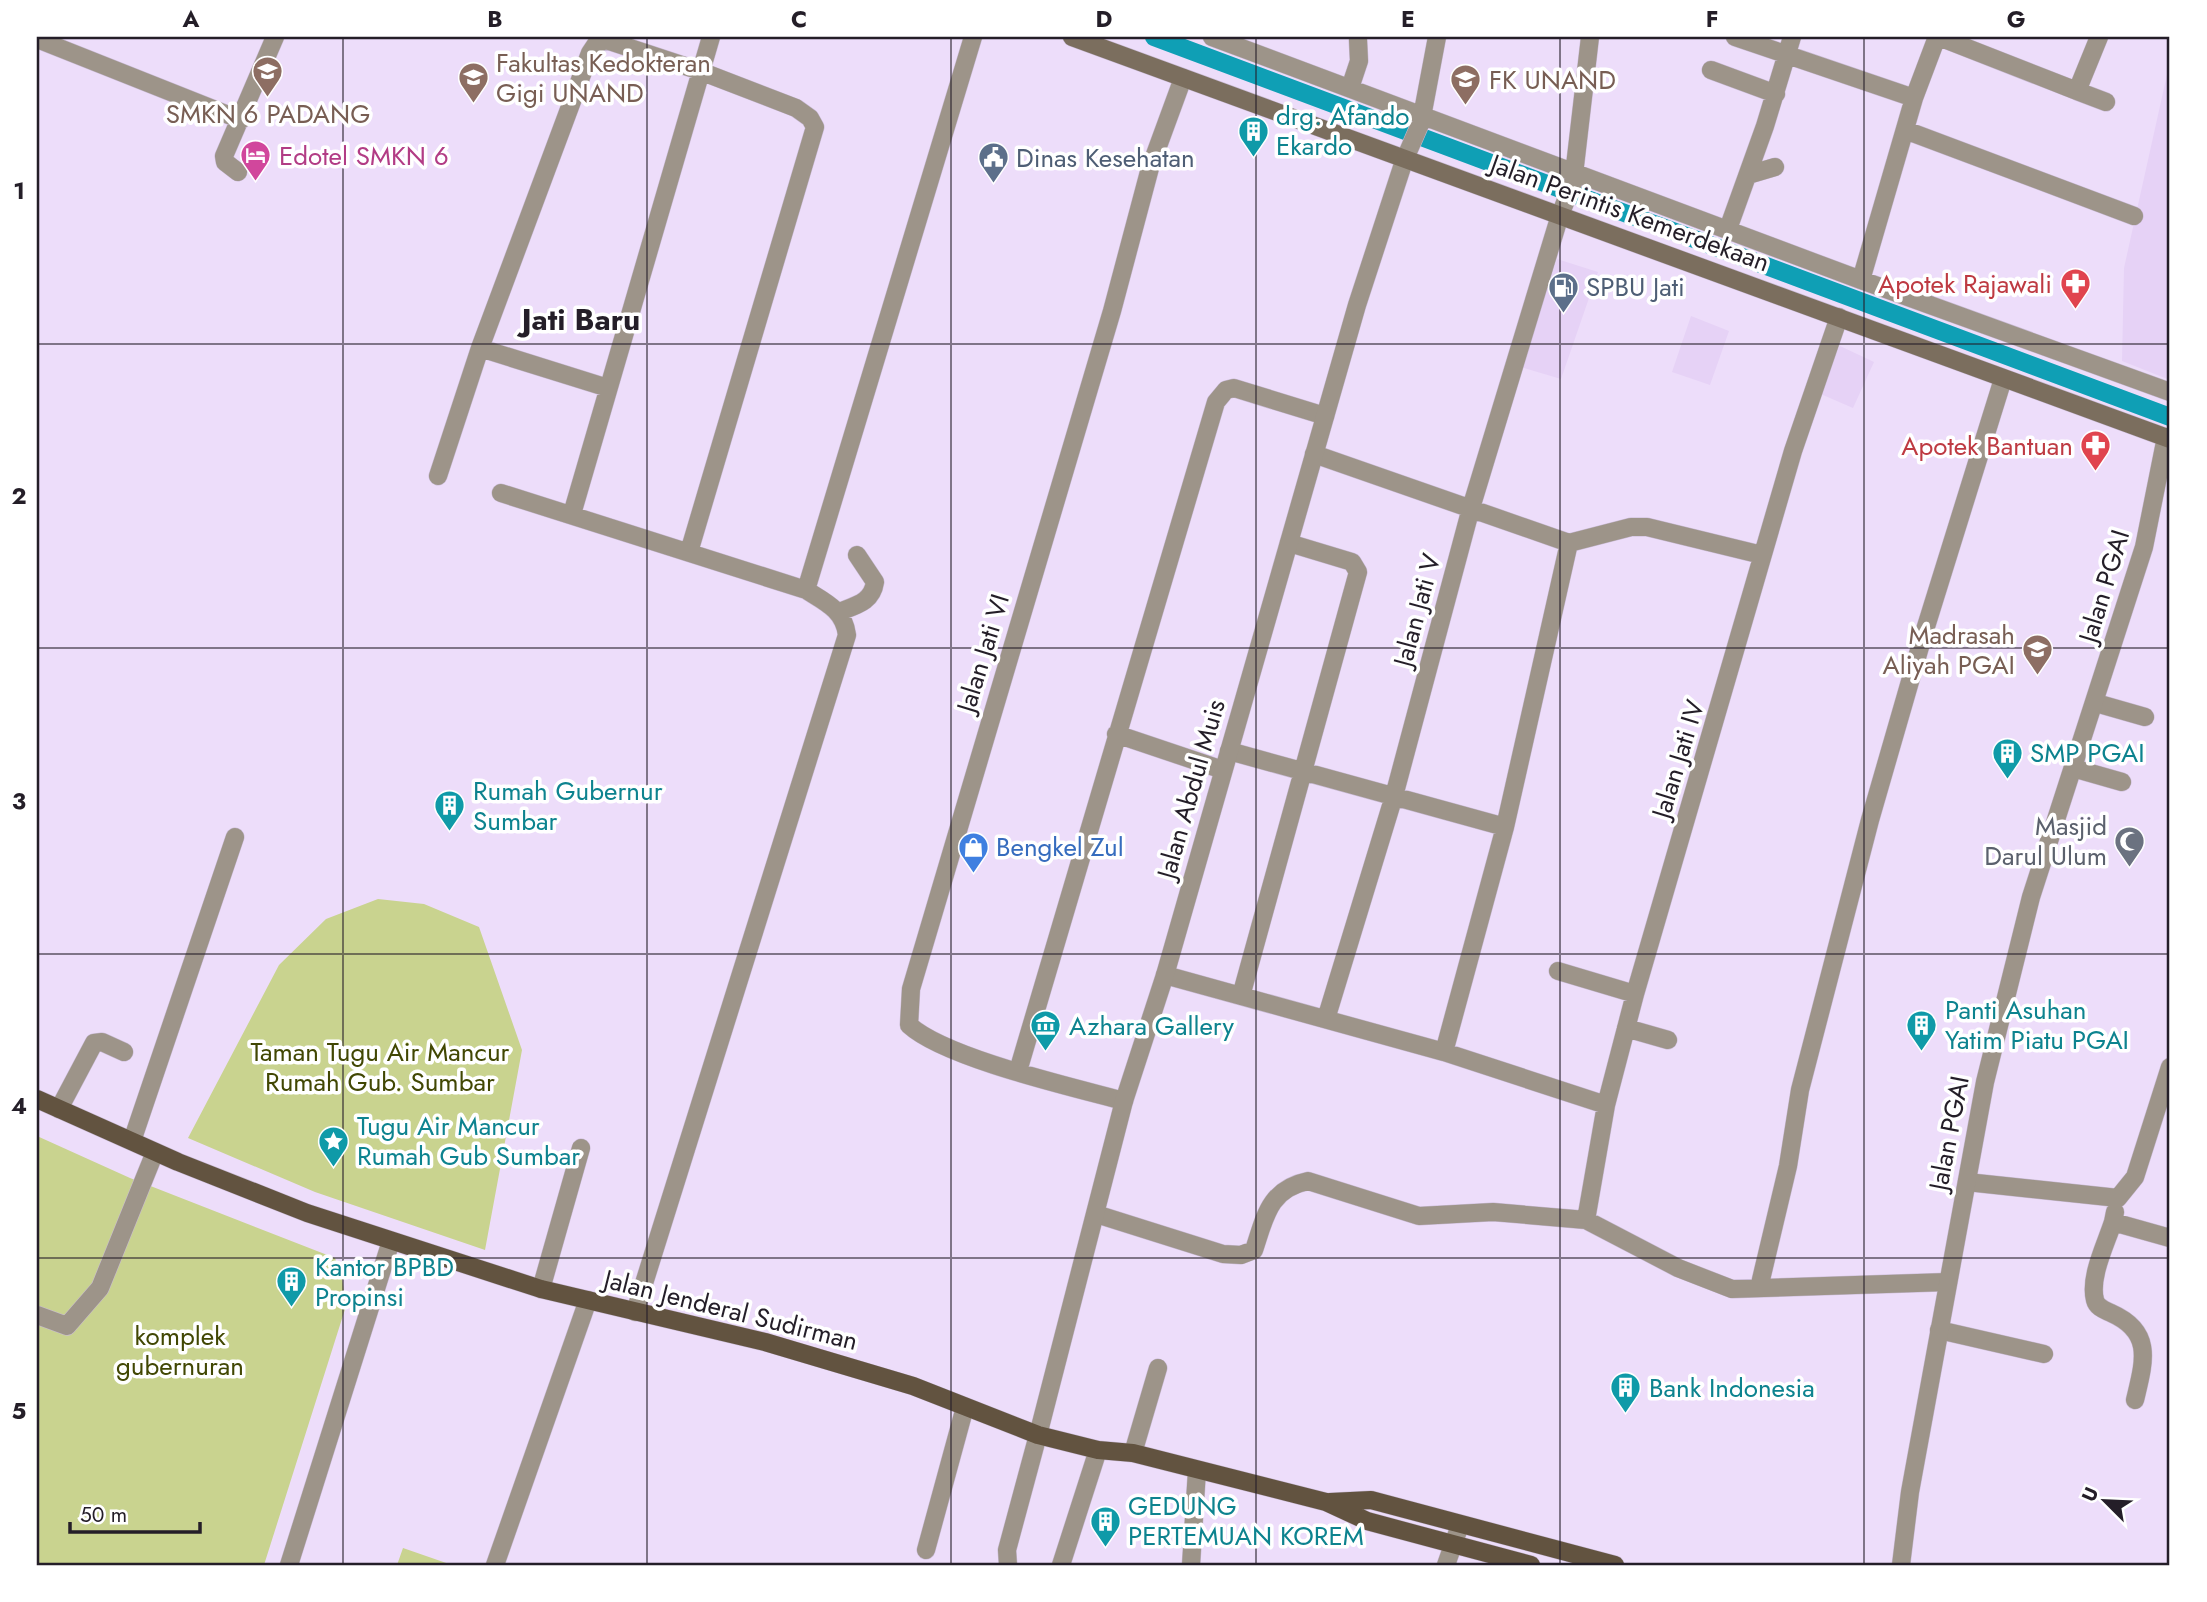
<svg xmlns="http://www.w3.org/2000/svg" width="2207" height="1602" font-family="Jost,sans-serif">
  <rect width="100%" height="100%" fill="#edddfa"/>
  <path fill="#e6d2f6" d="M2170 61V380L2122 361 2124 268Z
    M1557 259 1598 272 1561 379 1521 367Z
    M1691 316 1729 331 1710 385 1672 372Z
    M1840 346 1874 362 1853 408 1816 392Z"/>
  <path fill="#c9d38f" d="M378 899 424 904 479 927 522 1050 485 1250 315 1192 188 1138 279 965 326 919Z
    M37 1136 130 1178 335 1258 342 1277 346 1306 264 1565H37Z
    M403 1548 452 1565H397Z"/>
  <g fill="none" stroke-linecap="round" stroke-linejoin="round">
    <path stroke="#0f9fb5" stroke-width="18" d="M1154 37 2170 417"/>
    <defs>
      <path id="minor" d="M1212 37 1861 280 2170 392
        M1735 37 1914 98
        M1939 37 2077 91 2099 37
        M37 39 241 120
        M1711 70 1776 94
        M1350 88 1359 61 1358 40
        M2077 91 2106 102
        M1905 130 2134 216
        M1404 161 1421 122 1437 37
        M238 172 225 162 224 156 275 37
        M1748 175 1775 167
        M1728 229 1765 126 1792 37
        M1861 280 1914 98 1937 37
        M480 348 608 388
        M1314 454 1569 543 1631 527H1647L1762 555
        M438 476 480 348 590 53 596 44 606 40 700 71 796 108 810 118 815 127 689 552
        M501 493 806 590C825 602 844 610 847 635L635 1312
        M572 514 711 37
        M806 590 973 37
        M839 612C857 605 872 602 875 582L857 555
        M2096 703 2145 717
        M1116 734 1223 770
        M1229 751 1505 827
        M2073 768 2122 782
        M1558 971 1635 994
        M1165 975 1444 1052 1606 1105
        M1241 996 1358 572 1352 562 1289 543
        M1326 1019 1394 796 1471 508 1560 215 1573 183 1590 37
        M1626 1028 1668 1040
        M1444 1052 1505 827 1569 543
        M1018 1071 1216 402 1226 390 1234 388 1325 416
        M1124 1101C1072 1087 945 1058 909 1025L911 989 1112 311 1150 168 1183 78
        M59 1109 94 1043 102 1042 124 1052
        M132 1141 235 837
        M1967 1182 2118 1198 2135 1177 2170 1067
        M2115 1212 2113 1222 2170 1238
        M1096 1214 1223 1254 1241 1255 1254 1250C1265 1217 1269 1189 1308 1181L1419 1216 1493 1212 1586 1220 1678 1268 1732 1289 1948 1282
        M1586 1220 1606 1105 1635 994 1793 451 1839 317
        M2113 1222C2106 1244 2089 1277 2095 1300 2097 1308 2105 1310 2111 1313 2154 1332 2144 1362 2135 1400
        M1759 1288 1788 1166 1800 1090 1870 820 1924 633 2003 379
        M541 1289 581 1148
        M37 1315 67 1326 100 1288 155 1152
        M1939 1330 2044 1354
        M1133 1453 1158 1368
        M926 1550 965 1407
        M289 1565 391 1241
        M495 1565 588 1300
        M1008 1565 1007 1550 1038 1435
        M1061 1565 1098 1450
        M1191 1565 1197 1470"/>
      <path id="tertiary" d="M1038 1435 1124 1101 1165 975 1357 305 1404 161
        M1446 1565 1460 1525
        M1901 1565 1910 1492 1985 1082 2031 897 2144 547 2166 437"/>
      <path id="secondary" d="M1072 37 2170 439"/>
      <path id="primary" d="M37 1099 178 1162 307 1213 541 1289 765 1342 913 1386 1038 1435 1098 1450 1133 1453 1326 1502 1367 1521 1531 1565
        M1330 1502 1371 1500 1615 1565"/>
    </defs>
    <use href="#minor" stroke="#c9bbd4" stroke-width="19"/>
    <use href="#tertiary" stroke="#c9bbd4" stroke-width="19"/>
    <use href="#secondary" stroke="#c9bbd4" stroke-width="19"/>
    <use href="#primary" stroke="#c9bbd4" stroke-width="19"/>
    <use href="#minor" stroke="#9d9489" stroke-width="18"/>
    <use href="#tertiary" stroke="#9d9489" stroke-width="18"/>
    <use href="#secondary" stroke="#7b6e5e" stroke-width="18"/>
    <use href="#primary" stroke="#625340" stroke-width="18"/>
  </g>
  <path fill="none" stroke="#241e28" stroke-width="2" stroke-opacity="0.55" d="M343 37V1565M647 37V1565M951 37V1565M1256 37V1565M1560 37V1565M1864 37V1565M37 344H2170M37 648H2170M37 954H2170M37 1258H2170"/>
  <defs>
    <symbol id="school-pin" viewBox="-11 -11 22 30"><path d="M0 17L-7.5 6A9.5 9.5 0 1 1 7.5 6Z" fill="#8d6e63" stroke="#fff"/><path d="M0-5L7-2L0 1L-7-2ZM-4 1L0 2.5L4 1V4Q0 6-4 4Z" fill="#fff"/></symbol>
    <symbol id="university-pin" viewBox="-11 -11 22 30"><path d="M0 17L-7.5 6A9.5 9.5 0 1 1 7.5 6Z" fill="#8d6e63" stroke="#fff"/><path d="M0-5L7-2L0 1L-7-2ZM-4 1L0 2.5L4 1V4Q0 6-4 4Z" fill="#fff"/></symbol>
    <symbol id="building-pin" viewBox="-11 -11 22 30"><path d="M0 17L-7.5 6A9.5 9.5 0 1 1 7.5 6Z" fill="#0f9aa8" stroke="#fff"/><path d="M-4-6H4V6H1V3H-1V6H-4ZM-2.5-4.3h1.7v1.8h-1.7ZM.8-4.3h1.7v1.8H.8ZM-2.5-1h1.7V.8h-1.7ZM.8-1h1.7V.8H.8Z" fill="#fff"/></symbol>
    <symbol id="hotel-pin" viewBox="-11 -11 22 30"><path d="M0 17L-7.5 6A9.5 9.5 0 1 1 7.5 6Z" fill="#d1479c" stroke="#fff"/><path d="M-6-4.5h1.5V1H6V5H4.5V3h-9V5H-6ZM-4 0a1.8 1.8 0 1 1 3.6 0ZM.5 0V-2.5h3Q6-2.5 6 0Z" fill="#fff"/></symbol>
    <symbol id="civic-pin" viewBox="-11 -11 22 30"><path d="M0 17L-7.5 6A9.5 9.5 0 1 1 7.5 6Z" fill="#5c6f8a" stroke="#fff"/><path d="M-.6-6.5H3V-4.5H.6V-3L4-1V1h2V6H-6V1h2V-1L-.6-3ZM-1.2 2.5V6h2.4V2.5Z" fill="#fff"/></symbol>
    <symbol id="pharmacy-pin" viewBox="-11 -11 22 30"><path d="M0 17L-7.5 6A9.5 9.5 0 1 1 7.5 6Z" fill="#e0444e" stroke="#fff"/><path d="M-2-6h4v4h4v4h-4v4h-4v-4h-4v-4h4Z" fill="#fff"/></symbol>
    <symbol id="fuel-pin" viewBox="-11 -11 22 30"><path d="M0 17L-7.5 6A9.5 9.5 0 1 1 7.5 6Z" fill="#5c6f8a" stroke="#fff"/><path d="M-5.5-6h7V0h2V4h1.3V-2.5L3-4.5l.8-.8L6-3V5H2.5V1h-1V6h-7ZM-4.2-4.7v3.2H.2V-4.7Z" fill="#fff"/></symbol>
    <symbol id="mosque-pin" viewBox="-11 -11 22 30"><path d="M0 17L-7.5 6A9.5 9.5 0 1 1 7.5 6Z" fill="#6b7280" stroke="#fff"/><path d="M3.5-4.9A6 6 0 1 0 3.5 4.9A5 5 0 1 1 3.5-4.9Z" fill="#fff"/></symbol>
    <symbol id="shop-pin" viewBox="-11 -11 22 30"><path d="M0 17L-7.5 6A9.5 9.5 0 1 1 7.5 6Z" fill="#3f7fe0" stroke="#fff"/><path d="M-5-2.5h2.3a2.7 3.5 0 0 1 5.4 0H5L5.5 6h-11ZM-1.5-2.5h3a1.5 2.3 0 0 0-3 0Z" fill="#fff"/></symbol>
    <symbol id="museum-pin" viewBox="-11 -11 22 30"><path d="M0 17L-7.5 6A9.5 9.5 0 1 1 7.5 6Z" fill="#0f9aa8" stroke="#fff"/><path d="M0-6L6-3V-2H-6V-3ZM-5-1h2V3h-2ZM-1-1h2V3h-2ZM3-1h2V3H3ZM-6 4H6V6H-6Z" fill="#fff"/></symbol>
    <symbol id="sight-pin" viewBox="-11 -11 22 30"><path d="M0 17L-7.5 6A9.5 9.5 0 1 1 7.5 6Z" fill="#0f9aa8" stroke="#fff"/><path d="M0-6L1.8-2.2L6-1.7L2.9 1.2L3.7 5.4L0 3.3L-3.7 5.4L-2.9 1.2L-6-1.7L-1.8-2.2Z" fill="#fff"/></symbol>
  </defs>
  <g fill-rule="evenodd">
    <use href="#school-pin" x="250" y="54" width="35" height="47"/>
    <use href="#university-pin" x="456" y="60" width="35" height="47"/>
    <use href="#university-pin" x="1448" y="62" width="35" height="47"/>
    <use href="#building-pin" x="1236" y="114" width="35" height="47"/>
    <use href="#hotel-pin" x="238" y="138" width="35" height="47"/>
    <use href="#civic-pin" x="976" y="140" width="35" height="47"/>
    <use href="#pharmacy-pin" x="2058" y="266" width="35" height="47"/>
    <use href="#fuel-pin" x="1546" y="270" width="35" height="47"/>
    <use href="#pharmacy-pin" x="2078" y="428" width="35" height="47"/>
    <use href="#school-pin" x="2020" y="632" width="35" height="47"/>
    <use href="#building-pin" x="1990" y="736" width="35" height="47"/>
    <use href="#building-pin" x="432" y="788" width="35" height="47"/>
    <use href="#mosque-pin" x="2112" y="824" width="35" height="47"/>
    <use href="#shop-pin" x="956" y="830" width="35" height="47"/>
    <use href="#building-pin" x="1904" y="1008" width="35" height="47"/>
    <use href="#museum-pin" x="1028" y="1008" width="35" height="47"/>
    <use href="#sight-pin" x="316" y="1124" width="35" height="47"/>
    <use href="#building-pin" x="274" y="1264" width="35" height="47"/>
    <use href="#building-pin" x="1608" y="1370" width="35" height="47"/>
    <use href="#building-pin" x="1088" y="1504" width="35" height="47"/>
  </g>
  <g text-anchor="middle" stroke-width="7" stroke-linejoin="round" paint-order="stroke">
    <g font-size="26" fill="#785e54" stroke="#fff" text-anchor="start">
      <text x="496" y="72">Fakultas Kedokteran<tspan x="496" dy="30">Gigi UNAND</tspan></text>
      <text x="1489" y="89">FK UNAND</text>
      <text x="268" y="123" text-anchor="middle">SMKN 6 PADANG</text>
      <text x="2015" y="644" text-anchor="end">Madrasah<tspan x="2015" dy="30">Aliyah PGAI</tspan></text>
    </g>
    <g font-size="26" fill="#0d838f" stroke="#fff" text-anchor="start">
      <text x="1276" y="125">drg. Afando<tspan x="1276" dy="30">Ekardo</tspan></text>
      <text x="2030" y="762">SMP PGAI</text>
      <text x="473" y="800">Rumah Gubernur<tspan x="473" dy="30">Sumbar</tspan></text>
      <text x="1945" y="1019">Panti Asuhan<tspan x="1945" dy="30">Yatim Piatu PGAI</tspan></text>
      <text x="1069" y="1035">Azhara Gallery</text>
      <text x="357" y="1135">Tugu Air Mancur<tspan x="357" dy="30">Rumah Gub Sumbar</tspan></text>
      <text x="315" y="1276">Kantor BPBD<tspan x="315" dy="30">Propinsi</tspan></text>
      <text x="1649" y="1397">Bank Indonesia</text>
      <text x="1128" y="1515">GEDUNG<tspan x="1128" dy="30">PERTEMUAN KOREM</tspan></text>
    </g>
    <g font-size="26" fill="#b23c85" stroke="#fff" text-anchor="start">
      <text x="279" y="165">Edotel SMKN 6</text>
    </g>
    <g font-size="26" fill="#4e5e75" stroke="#fff" text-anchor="start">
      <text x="1016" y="167">Dinas Kesehatan</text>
      <text x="1586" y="296">SPBU Jati</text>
    </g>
    <g font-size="26" fill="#241e28" stroke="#fff">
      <text transform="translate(1630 213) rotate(20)" y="9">Jalan Perintis Kemerdekaan</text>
      <text transform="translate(2104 586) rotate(-73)" y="9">Jalan PGAI</text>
      <text transform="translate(1417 610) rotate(-75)" y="9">Jalan Jati V</text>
      <text transform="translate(983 653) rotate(-73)" y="9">Jalan Jati VI</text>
      <text transform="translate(1678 759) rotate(-73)" y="9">Jalan Jati IV</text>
      <text transform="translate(1191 789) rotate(-74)" y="9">Jalan Abdul Muis</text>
      <text transform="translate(1949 1133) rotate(-79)" y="9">Jalan PGAI</text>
      <text transform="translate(731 1310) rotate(14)" y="9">Jalan Jenderal Sudirman</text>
    </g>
    <g font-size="26" fill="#be3a42" stroke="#fff" text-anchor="end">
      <text x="2052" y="293">Apotek Rajawali</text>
      <text x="2073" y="455">Apotek Bantuan</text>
    </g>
    <g font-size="26" fill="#5b616d" stroke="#fff" text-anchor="end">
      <text x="2107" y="835">Masjid<tspan x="2107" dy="30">Darul Ulum</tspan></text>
    </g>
    <g font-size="26" fill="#366cbe" stroke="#fff" text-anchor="start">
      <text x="996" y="856">Bengkel Zul</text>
    </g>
    <g font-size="26" fill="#414703" stroke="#fff">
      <text x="380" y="1061">Taman Tugu Air Mancur<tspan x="380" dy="30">Rumah Gub. Sumbar</tspan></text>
      <text x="180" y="1345">komplek<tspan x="180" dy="30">gubernuran</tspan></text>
    </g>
    <g font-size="30" font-weight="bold" fill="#241e28" stroke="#fff">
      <text x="581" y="330">Jati Baru</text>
    </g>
  </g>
  <rect width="2207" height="1602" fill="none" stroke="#ffffff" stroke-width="77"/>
  <g transform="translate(2105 1501) rotate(294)" stroke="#ffffff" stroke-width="5" paint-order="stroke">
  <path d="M0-5L12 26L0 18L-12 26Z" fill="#241e28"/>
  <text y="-10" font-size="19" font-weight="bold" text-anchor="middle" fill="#241e28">U</text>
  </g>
  <path d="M70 1522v10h130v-10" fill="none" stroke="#241e28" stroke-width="3.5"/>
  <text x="80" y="1522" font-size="21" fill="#241e28" stroke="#ffffff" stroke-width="5" paint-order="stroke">50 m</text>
  <rect x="38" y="38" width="2130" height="1526" fill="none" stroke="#241e28" stroke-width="2.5"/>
  <g font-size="23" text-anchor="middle" font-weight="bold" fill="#241e28">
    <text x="191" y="27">A</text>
    <text x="495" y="27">B</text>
    <text x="799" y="27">C</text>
    <text x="1104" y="27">D</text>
    <text x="1408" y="27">E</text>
    <text x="1712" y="27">F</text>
    <text x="2016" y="27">G</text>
    <text x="19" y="199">1</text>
    <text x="19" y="504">2</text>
    <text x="19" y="809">3</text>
    <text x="19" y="1114">4</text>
    <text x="19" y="1419">5</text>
  </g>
</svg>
